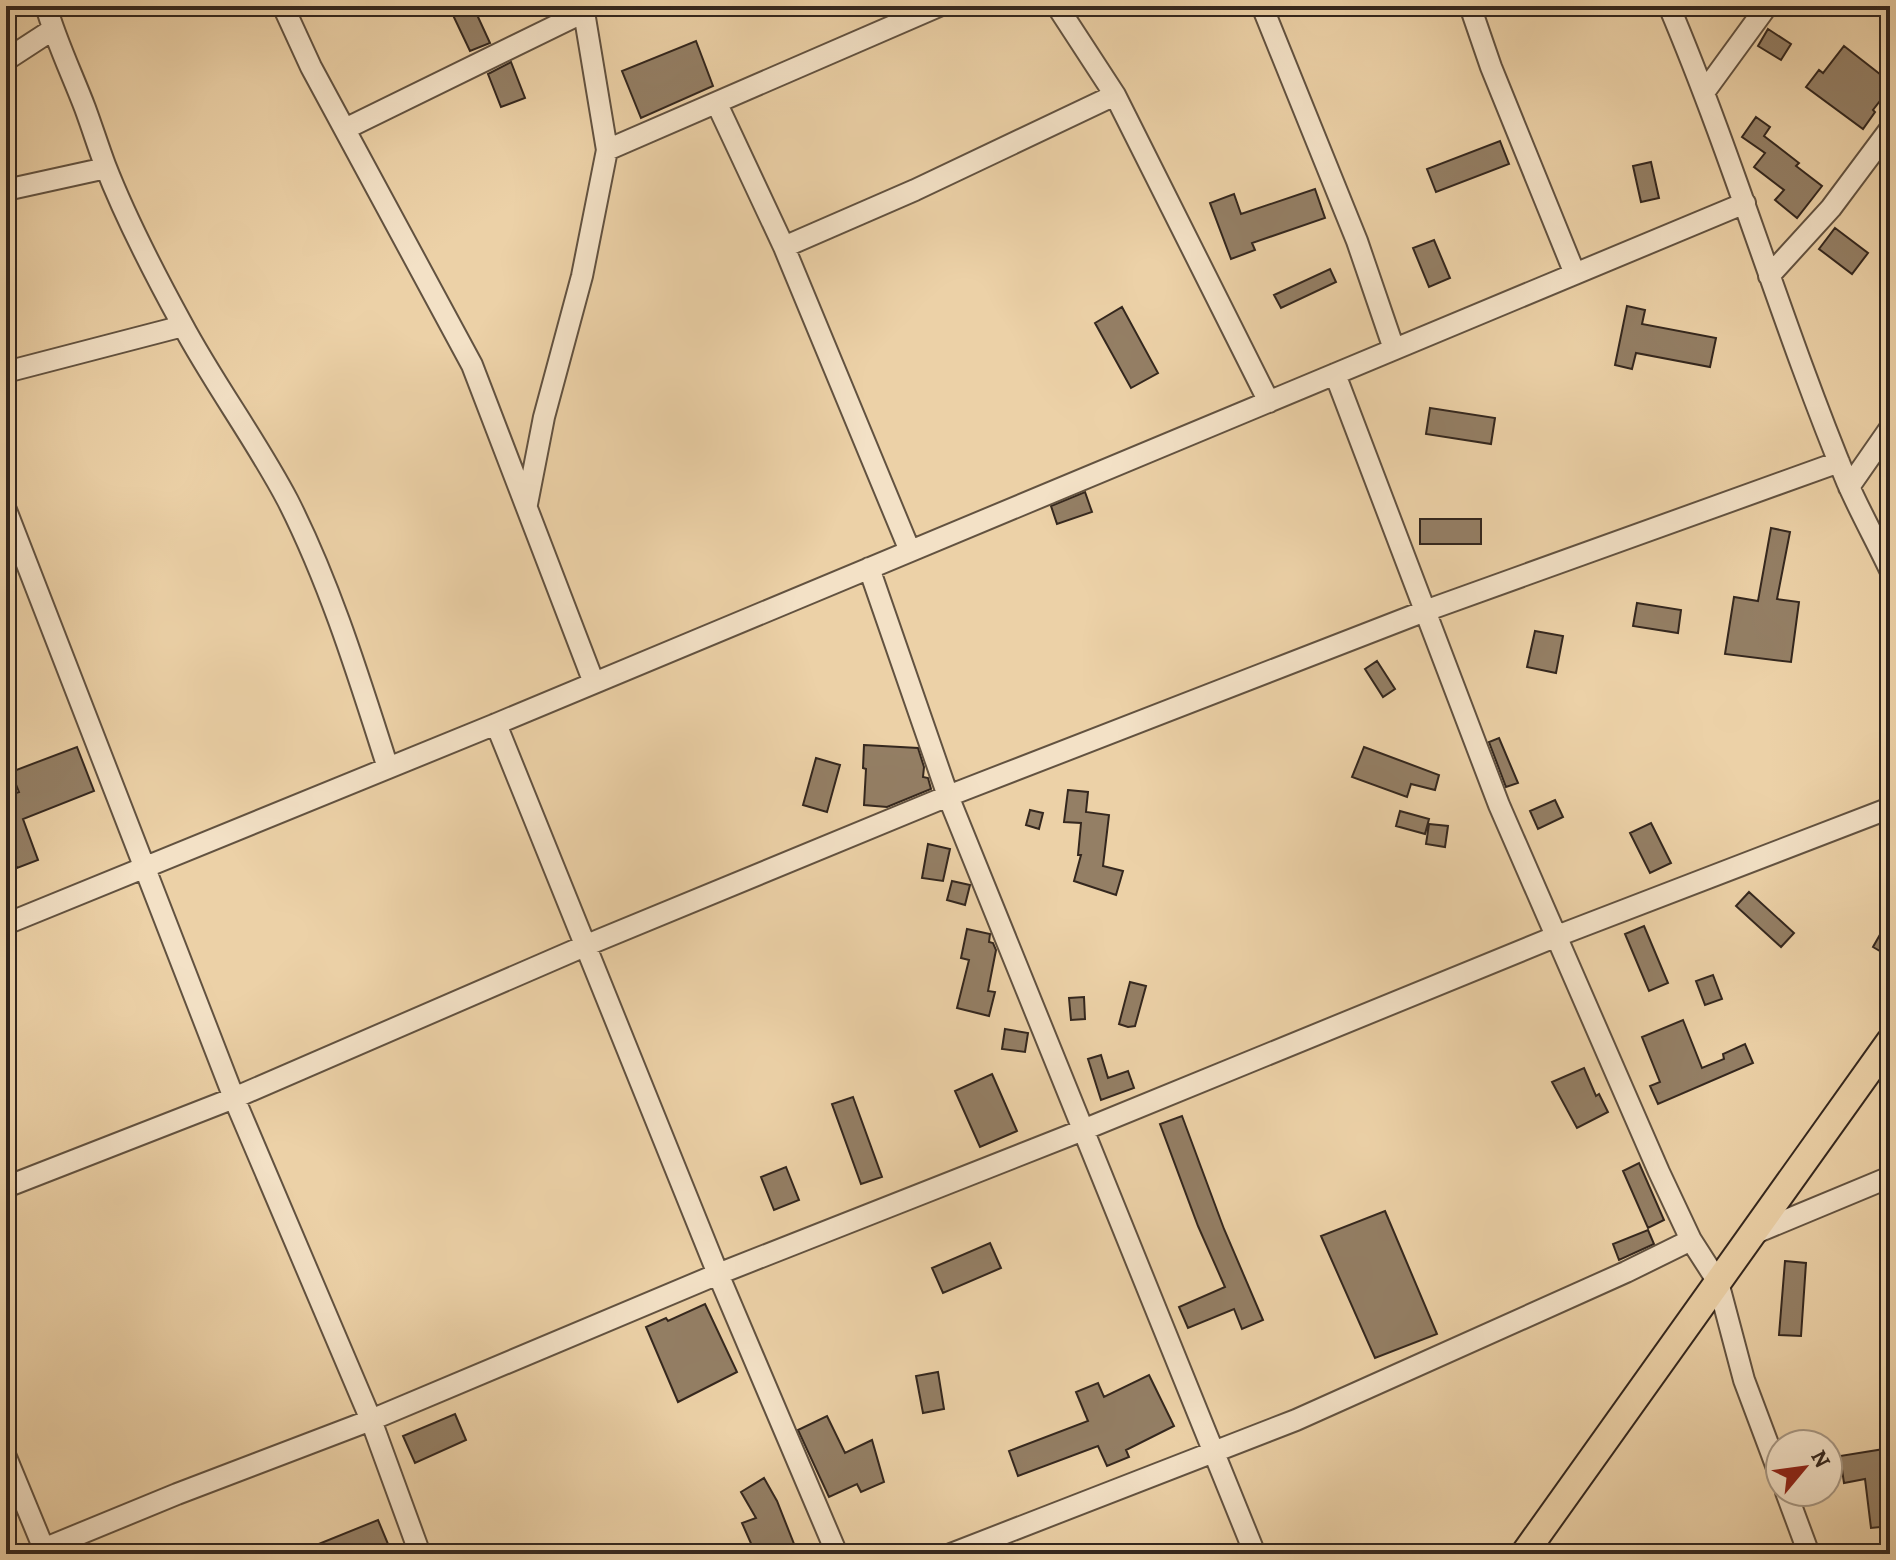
<svg xmlns="http://www.w3.org/2000/svg" width="1896" height="1560" font-family="Alegreya,serif">
  <rect width="100%" height="100%" fill="#ecd1a7"/>
  <filter id="stains"><feTurbulence type="fractalNoise" baseFrequency=".0025" numOctaves="4"/><feColorMatrix values="0 0 0 0 .2 0 0 0 0 .09 0 0 0 0 .02 0 0 0 .5 -.17"/></filter>
  <radialGradient id="worn" r=".72"><stop offset=".6" stop-color="#630" stop-opacity="0"/><stop offset="1" stop-color="#630" stop-opacity=".3"/></radialGradient>
  <path fill="#947f65" stroke="#34271e" stroke-width="2" d="M463 6H473L490 43 470 51 451 11Z
    M1768 29 1791 44 1781 60 1758 46Z
    M696 41 713 86 641 118 622 71Z
    M1844 46 1890 82V88L1873 110 1875 112 1863 129 1806 87 1819 70 1823 73Z
    M511 62 525 98 501 107 488 74Z
    M1756 117 1770 127 1764 136 1799 163 1796 166 1822 186 1797 218 1775 200 1784 190 1754 167 1765 153 1742 137Z
    M1500 141 1509 164 1436 192 1427 169Z
    M1651 162 1659 198 1641 202 1633 166Z
    M1315 189 1325 218 1252 243 1255 250 1231 259 1210 203 1234 194 1241 214Z
    M1835 228 1868 253 1852 274 1819 249Z
    M1434 240 1450 278 1429 287 1413 248Z
    M1330 269 1336 282 1281 308 1274 295Z
    M1627 306 1645 310 1642 324 1716 338 1710 367 1636 353 1632 369 1615 365Z
    M1122 307 1158 373 1131 388 1095 323Z
    M1430 408 1495 418 1491 444 1426 434Z
    M1085 492 1092 512 1057 524 1051 506Z
    M1420 519H1481V544H1420Z
    M1771 528 1790 532 1777 599 1799 602 1791 662 1725 654 1734 597 1758 601Z
    M1637 603 1681 610 1678 633 1633 626Z
    M1535 631 1563 636 1556 673 1527 667Z
    M1377 661 1395 689 1383 697 1365 669Z
    M1499 738 1518 783 1506 787 1489 742Z
    M864 745 918 748 924 767 923 777 928 778 931 789 887 807 864 805 866 769 863 768Z
    M77 747 94 791 23 819 38 860 17 868 6 840V796L19 792 11 772Z
    M1364 747 1439 775 1435 790 1411 784 1407 797 1352 777Z
    M816 758 840 765 827 812 803 805Z
    M1068 790 1088 792 1086 812 1109 815 1103 866 1123 871 1116 895 1074 881 1081 855H1078L1081 823 1064 822Z
    M1555 800 1563 817 1538 829 1530 811Z
    M1030 810 1043 813 1039 829 1026 825Z
    M1400 811 1429 819 1425 834 1396 826Z
    M1651 823 1671 863 1650 873 1630 833Z
    M1429 824 1448 826 1445 847 1426 844Z
    M928 844 950 849 943 881 922 878Z
    M952 881 970 885 965 905 947 900Z
    M1749 892 1794 933 1781 947 1736 906Z
    M1890 917V957L1873 947Z
    M1644 926 1668 983 1649 991 1625 934Z
    M967 929 990 934 989 942 993 943 996 950 988 991 995 992 989 1016 957 1008 969 960 961 958Z
    M1713 975 1722 999 1705 1005 1696 981Z
    M1130 982 1146 986 1135 1026 1128 1027 1119 1024Z
    M1084 997 1085 1019 1071 1020 1069 998Z
    M1683 1020 1702 1068 1724 1059 1723 1054 1745 1044 1753 1063 1658 1104 1650 1086 1660 1082 1642 1037Z
    M1005 1029 1028 1033 1025 1052 1002 1049Z
    M1101 1055 1108 1078 1128 1071 1134 1088 1101 1100 1088 1059Z
    M1584 1068 1596 1096 1599 1094 1608 1112 1577 1128 1552 1082Z
    M992 1074 1017 1131 980 1147 955 1091Z
    M853 1097 882 1177 861 1184 832 1104Z
    M1182 1116 1224 1229 1263 1320 1242 1329 1234 1309 1188 1328 1179 1307 1225 1287 1198 1226 1160 1124Z
    M1639 1163 1664 1220 1648 1228 1623 1171Z
    M786 1167 799 1200 774 1210 761 1177Z
    M1385 1211 1437 1334 1375 1358 1321 1236Z
    M1648 1230 1654 1244 1619 1260 1613 1244Z
    M990 1243 1001 1268 943 1293 932 1268Z
    M1785 1261 1806 1263 1801 1336 1779 1335Z
    M705 1304 737 1372 678 1402 646 1327 666 1318 668 1321Z
    M938 1372 944 1409 923 1413 916 1376Z
    M1149 1375 1174 1426 1126 1450 1129 1457 1107 1466 1098 1446 1018 1476 1009 1451 1088 1421 1076 1392 1098 1383 1104 1397Z
    M455 1414 466 1440 415 1463 403 1436Z
    M827 1416 845 1453 872 1440 884 1482 861 1492 857 1484 829 1497 798 1430Z
    M1884 1449 1890 1526 1871 1528 1865 1479 1844 1483 1840 1456Z
    M764 1478 777 1501 798 1554H765L761 1545 753 1548 742 1523 756 1518 741 1492Z
    M378 1520 388 1544 362 1554H294Z"/>
  <g fill="none" stroke-linecap="round" stroke-linejoin="round">
    <defs>
      <path id="minor" d="M46 6C56 41 72 74 85 108 92 127 98 146 105 165 126 219 154 273 182 324 214 384 256 440 288 501 331 586 359 678 388 768
        M283 6 311 67 472 365 594 683
        M1262 6 1357 241 1394 349
        M1470 6 1491 67 1575 274
        M1669 6C1735 162 1782 325 1847 482 1860 512 1876 540 1890 570
        M6 60 52 30
        M1705 91 1767 6
        M1115 95 1269 402
        M717 104 784 247
        M345 129 584 12 607 150 582 276 544 417 527 504
        M607 150 939 6
        M6 190 106 168
        M1769 276 1831 208 1890 129
        M6 372 183 326
        M1335 374 1499 805 1659 1172 1691 1240 1718 1282 1744 1380 1780 1476
        M1849 487 1890 428
        M6 510 234 1098 371 1420 420 1554
        M910 551 784 247 915 190 1115 95 1057 6
        M869 568 948 796 1255 1554
        M496 724 718 1274 837 1554
        M6 924 496 724 1745 203
        M6 1187 234 1098 587 945 948 796 1425 611 1839 462
        M1753 1234 1890 1177
        M6 1457 46 1554
        M1786 1492 1809 1554
        M31 1554 177 1494 371 1420 718 1274 1083 1130 1557 936 1890 808
        M951 1554 1296 1420 1626 1272 1691 1240
        M1889 1554H1890"/>
      <path id="major" d="M1524 1554 1890 1041"/>
    </defs>
    <use href="#minor" stroke="#625240" stroke-width="24"/>
    <use href="#major" stroke="#34271e" stroke-width="30"/>
    <use href="#minor" stroke="#f3e1c6" stroke-width="20"/>
    <use href="#major" stroke="#ecd1a7" stroke-width="26"/>
  </g>
  <rect width="1896" height="1560" fill="none" stroke="#ecd1a7" stroke-width="32"/>
  <rect x="8" y="8" width="1880" height="1544" fill="none" stroke="#34271e" stroke-width="4"/>
  <rect x="16" y="16" width="1864" height="1528" fill="none" stroke="#34271e" stroke-width="2"/>
  <g transform="translate(1804 1468) rotate(61)"><circle r="38" fill="#f3e1c6" stroke="#a79783" stroke-width="2"/>
  <path d="M0-6L14 30L0 20L-14 30Z" fill="#8f2418"/>
  <text y="-12" font-size="22" font-weight="bold" text-anchor="middle" fill="#34271e">N</text>
  </g>
  <rect width="100%" height="100%" filter="url(#stains)"/>
  <rect width="100%" height="100%" fill="url(#worn)"/>
</svg>
